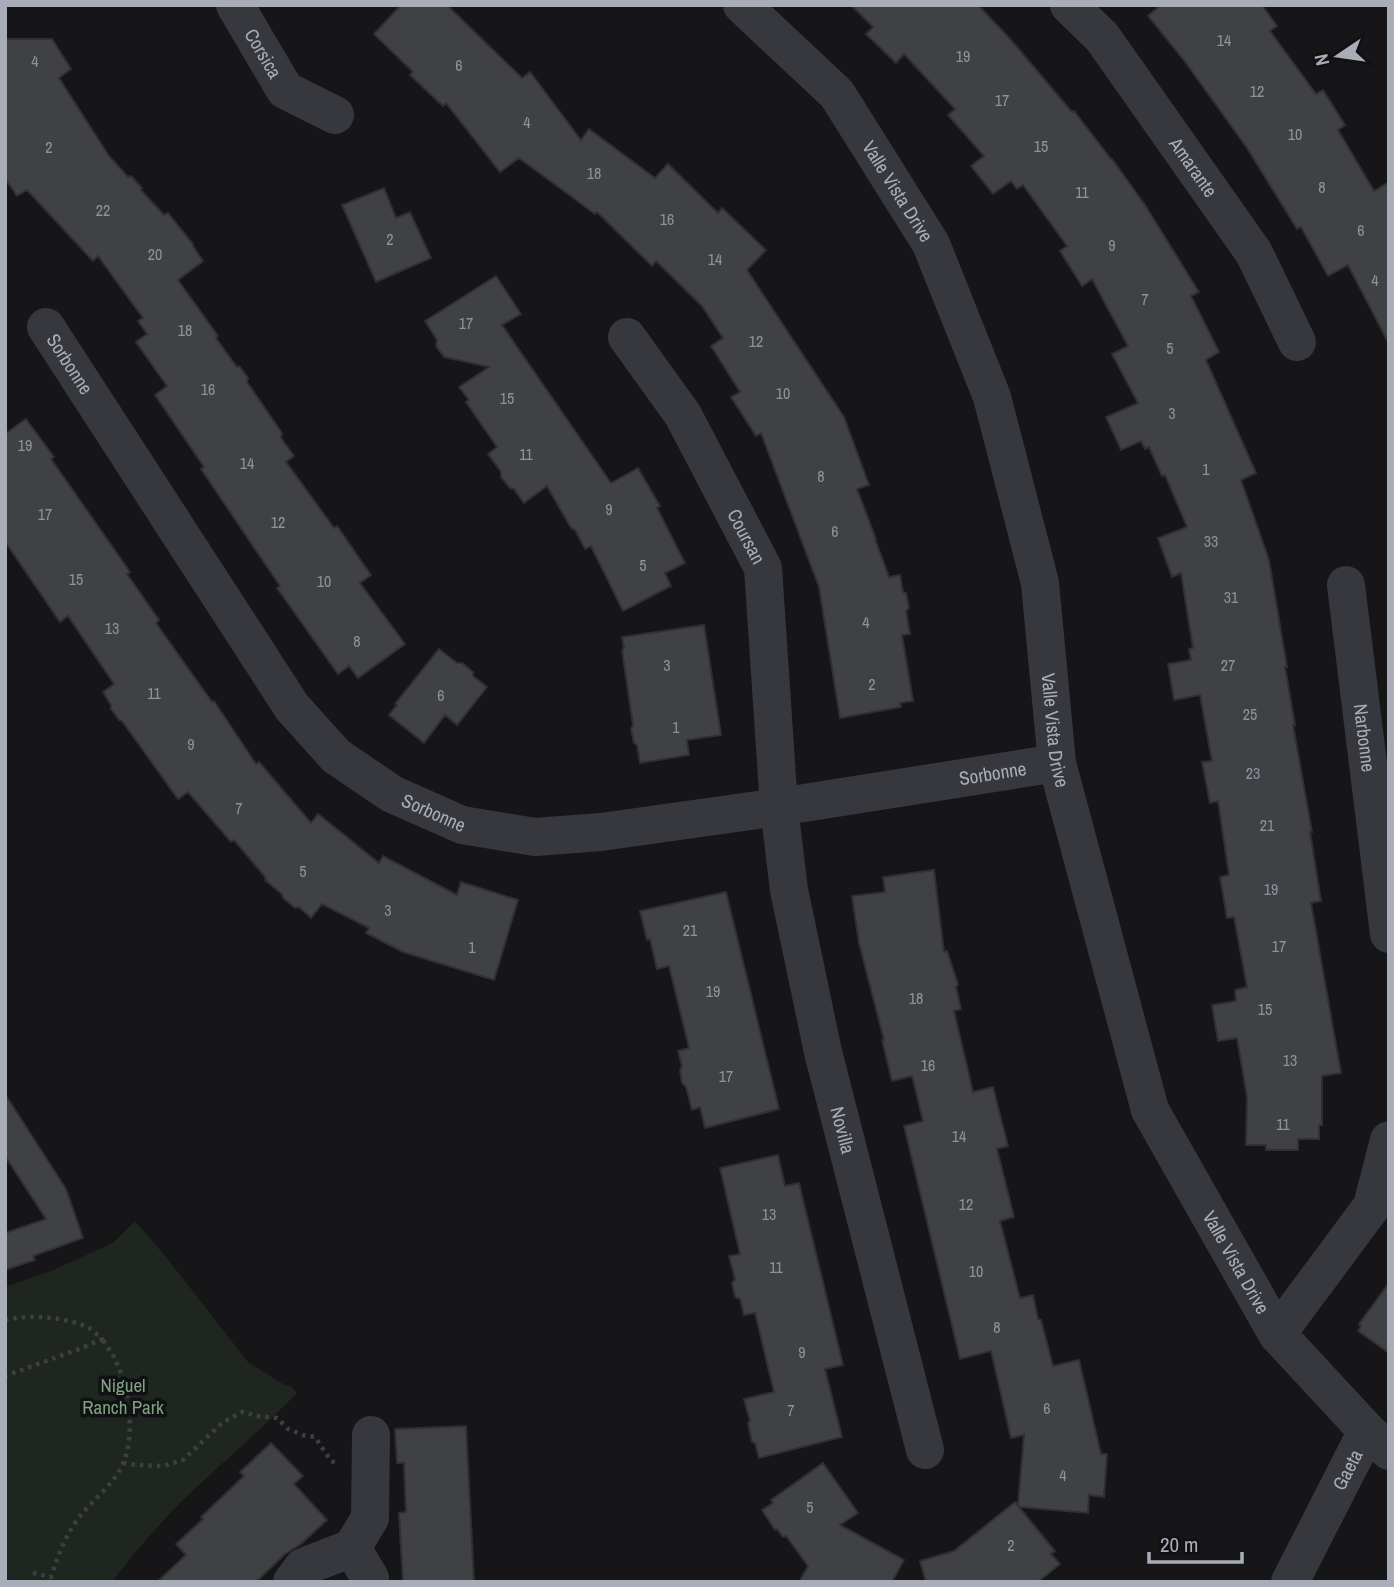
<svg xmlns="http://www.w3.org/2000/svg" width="1394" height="1587" font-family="'Archivo Narrow',sans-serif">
  <rect width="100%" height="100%" fill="#161618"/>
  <path fill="#1e261f" d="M135 1221 166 1257 248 1362 283 1384 291 1386 297 1393C259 1432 218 1466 179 1504 155 1529 133 1554 112 1582H5V1287L51 1271 113 1243Z"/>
  <path fill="#404145" stroke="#303034" stroke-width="2" d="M401 5H447L522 78 530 72 581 140 589 129 655 178 668 164 718 213 722 208 766 250 747 270 844 417 869 485 857 489 876 539H875L889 577 900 575 903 592 906 593 909 608 906 611 910 634 902 635 913 701 900 703 901 707 840 718 819 587 761 433 756 436 731 397 740 392 711 346 723 338 702 306 656 261 652 266 597 212 595 214 519 158 500 172 446 103 443 106 410 75 413 72 374 34Z
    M851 5H978L1011 40 1072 112 1074 111 1111 159H1112L1145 205 1199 292 1191 296 1219 352 1206 360 1256 473 1241 480 1269 560 1287 667H1285L1295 725H1293L1312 832H1310L1321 901 1311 903 1341 1073 1322 1076V1125H1319V1139H1298V1150H1266V1145H1246L1247 1097 1237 1038 1218 1041 1212 1005 1236 1001 1235 990 1247 987 1234 917 1227 918 1220 877 1229 875 1218 801 1210 803 1202 762 1212 761 1200 695 1174 700 1168 664 1191 660 1189 649 1193 648 1181 573 1172 577 1158 538 1187 527 1165 475 1162 476 1149 447 1145 449 1141 441 1121 450 1106 417 1138 403 1112 354 1128 346 1092 279 1082 286 1060 251 1067 246 1023 185 1017 189 1011 181 993 194 971 166 984 156 948 115 955 109 904 54 896 63 866 34 873 27Z
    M1161 5H1262L1277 26 1270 31 1316 94 1323 90 1345 125 1338 130 1374 191 1389 182V344L1348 265 1328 276 1301 227 1297 229 1247 148 1183 59 1148 16Z
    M5 39H52L71 69 59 78 109 156 128 177 131 176 142 188 141 190 164 215 168 213 193 244V246L203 261 178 280 218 336 216 338 236 366 240 367 248 378 247 382 282 433 281 438 294 456 286 462 334 528 337 526 371 575 360 583 405 644 358 678 349 666 338 674 311 636 277 588 280 586 201 469 204 467 155 395 167 386 136 342 147 334 138 321 143 318 98 256 93 261 27 190 17 196 5 178Z
    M384 188 396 218 410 212 431 258 376 282 342 205Z
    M496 276 521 314 502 325 611 483 638 468 660 506 657 508 685 563 665 573 671 586 623 611 591 546 585 549 575 530 571 528 547 486 524 503 514 489 510 488 501 477V472L488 454 497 447 466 402 469 400 459 387 489 367 444 357 436 346 437 340 425 321Z
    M26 419 54 457 51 459 130 572 127 574 159 620 156 623 212 702 214 701 256 764 259 762 311 823 318 814 379 863 383 856 457 895 461 882 518 900 494 980 403 952 366 933 369 928 322 904 311 918 299 907 295 908 283 898 282 894 265 880 266 878 234 840 231 842 188 792 178 799 122 721 119 720 111 709V705L103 692 114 684 68 616 60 622 6 543 5 434Z
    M704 625 721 735 687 740 689 755 640 763 637 745 634 743 631 729 633 725 622 650 624 648 622 637Z
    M439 649 457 663H462L473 672V676L487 687 457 725 445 715 424 743 389 715 397 705 395 704Z
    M934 870 944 952 947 951 958 984 956 987 961 1009 954 1011 973 1092 993 1087 1008 1146 997 1149 1014 1217 1000 1221 1020 1298 1033 1295 1038 1319 1041 1320 1053 1366 1079 1360 1101 1454H1107L1104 1497 1089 1495 1088 1513 1019 1507 1055 1551 1051 1554 1060 1564 1038 1582H926L920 1561 954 1551 1015 1502 1018 1505 1024 1435 1011 1438 991 1351 960 1359 904 1126 923 1121 912 1076 892 1081 882 1040H884L859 943 852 896 885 892 883 877Z
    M726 892 779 1109 705 1128 700 1107 692 1110 686 1087 682 1083 680 1070 682 1066 678 1051 689 1048 669 966 657 969 650 939 647 940 640 911Z
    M5 1094 66 1189 83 1238 33 1256 35 1260 5 1270V1233L46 1219 5 1156Z
    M778 1155 785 1186 799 1183 843 1365 825 1369 842 1437 759 1458 755 1443 752 1442 748 1423 750 1421 744 1399 774 1392 755 1313 744 1315 740 1299 735 1297 732 1283 735 1279 729 1256 740 1254 720 1168Z
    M1389 1283V1353L1358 1331 1361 1326 1359 1324Z
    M466 1426 474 1582H403L399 1513 406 1512 404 1463H397L395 1429Z
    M271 1443 303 1476 294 1484 327 1520 301 1544 285 1554 256 1582H157L186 1555 176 1544 203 1519 201 1517 244 1476 240 1472Z
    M823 1463 858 1513 840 1525 904 1560 892 1582H799L808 1566 786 1536 783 1537 777 1529 775 1530 762 1510 773 1503 771 1500Z"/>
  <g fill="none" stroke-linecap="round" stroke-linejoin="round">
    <path stroke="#3d3f44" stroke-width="4.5" stroke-dasharray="3.5 5" stroke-linecap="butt" d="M5 1320C29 1314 67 1317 89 1328 94 1331 98 1336 102 1339L82 1348 5 1376
      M123 1463 137 1465 163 1466 183 1460 222 1423 242 1412 257 1416 277 1418 288 1429 303 1435 315 1437 331 1461 336 1463
      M33 1573 51 1577C59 1553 66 1533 82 1514 94 1499 113 1484 121 1468 136 1440 130 1390 116 1362 113 1354 107 1347 102 1339"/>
    <g stroke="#37383d" stroke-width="38">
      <path id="s1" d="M235 5 285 90 335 115"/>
      <path id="s2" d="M742 5 837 94 931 244 992 397 1040 583 1057 763 1150 1110 1277 1334 1367 1431 1389 1451"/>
      <path id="s3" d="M1069 5 1102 37 1254 253 1297 342"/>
      <path id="s4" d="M46 327 292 707 336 756 392 794 462 825 535 837 601 832 779 807 1057 763"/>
      <path id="s5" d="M627 337 683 415 763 568 779 807 789 890 823 1052 925 1450"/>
      <path id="s6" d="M1346 585 1389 934"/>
      <path d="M1277 1334 1372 1206 1389 1140"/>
      <path d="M352 1548 370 1518 371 1435"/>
      <path d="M292 1582 303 1567 352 1548 370 1578 369 1582"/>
      <path id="s7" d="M1290 1582 1367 1431"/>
    </g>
  </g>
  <g text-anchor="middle" stroke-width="7" stroke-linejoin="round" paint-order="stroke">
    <g font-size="16" fill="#8e929b">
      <text x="1224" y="46">14</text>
      <text x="963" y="62">19</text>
      <text x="35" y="67">4</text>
      <text x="459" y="71">6</text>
      <text x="1257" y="97">12</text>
      <text x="1002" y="106">17</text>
      <text x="527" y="128">4</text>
      <text x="1295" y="140">10</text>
      <text x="1041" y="152">15</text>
      <text x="49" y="153">2</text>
      <text x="594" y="179">18</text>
      <text x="1322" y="193">8</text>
      <text x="1082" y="198">11</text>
      <text x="103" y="216">22</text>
      <text x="667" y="225">16</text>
      <text x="1361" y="236">6</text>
      <text x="390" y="245">2</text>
      <text x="1112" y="251">9</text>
      <text x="155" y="260">20</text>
      <text x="715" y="265">14</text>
      <text x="1375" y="286">4</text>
      <text x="1145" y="305">7</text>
      <text x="466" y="329">17</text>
      <text x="185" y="336">18</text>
      <text x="756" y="347">12</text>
      <text x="1170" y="354">5</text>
      <text x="208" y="395">16</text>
      <text x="783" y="399">10</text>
      <text x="507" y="404">15</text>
      <text x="1172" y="419">3</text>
      <text x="25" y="451">19</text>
      <text x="526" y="460">11</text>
      <text x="247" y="469">14</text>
      <text x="1206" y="475">1</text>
      <text x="821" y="482">8</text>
      <text x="609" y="515">9</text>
      <text x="45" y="520">17</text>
      <text x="278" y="528">12</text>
      <text x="835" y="537">6</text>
      <text x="1211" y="547">33</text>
      <text x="643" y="571">5</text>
      <text x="76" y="585">15</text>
      <text x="324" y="587">10</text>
      <text x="1231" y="603">31</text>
      <text x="866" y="628">4</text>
      <text x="112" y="634">13</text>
      <text x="357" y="647">8</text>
      <text x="667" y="671">3</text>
      <text x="1228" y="671">27</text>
      <text x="872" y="690">2</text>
      <text x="154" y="699">11</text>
      <text x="441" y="701">6</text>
      <text x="1250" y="720">25</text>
      <text x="676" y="733">1</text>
      <text x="191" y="750">9</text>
      <text x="1253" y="779">23</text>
      <text x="239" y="814">7</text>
      <text x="1267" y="831">21</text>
      <text x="303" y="877">5</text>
      <text x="1271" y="895">19</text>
      <text x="388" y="916">3</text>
      <text x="690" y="936">21</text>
      <text x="1279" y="952">17</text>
      <text x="472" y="953">1</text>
      <text x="713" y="997">19</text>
      <text x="916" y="1004">18</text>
      <text x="1265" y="1015">15</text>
      <text x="1290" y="1066">13</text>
      <text x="928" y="1071">16</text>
      <text x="726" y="1082">17</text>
      <text x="1283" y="1130">11</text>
      <text x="959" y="1142">14</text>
      <text x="966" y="1210">12</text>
      <text x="769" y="1220">13</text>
      <text x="776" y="1273">11</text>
      <text x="976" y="1277">10</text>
      <text x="997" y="1333">8</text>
      <text x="802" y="1358">9</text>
      <text x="1047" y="1414">6</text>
      <text x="791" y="1416">7</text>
      <text x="1063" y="1481">4</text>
      <text x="810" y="1513">5</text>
      <text x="1011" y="1551">2</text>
    </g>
    <g font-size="19" fill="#a8adb8" stroke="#111113">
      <text dy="7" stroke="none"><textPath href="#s1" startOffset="56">Corsica</textPath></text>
      <text dy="7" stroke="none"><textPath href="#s3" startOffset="205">Amarante</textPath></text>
      <text dy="7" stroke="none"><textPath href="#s2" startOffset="245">Valle Vista Drive</textPath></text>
      <text dy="7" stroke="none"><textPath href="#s4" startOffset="44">Sorbonne</textPath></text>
      <text dy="7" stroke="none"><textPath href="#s5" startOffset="233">Coursan</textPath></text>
      <text dy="7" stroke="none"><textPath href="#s2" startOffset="812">Valle Vista Drive</textPath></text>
      <text dy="7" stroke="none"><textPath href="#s6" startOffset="154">Narbonne</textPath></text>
      <text dy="7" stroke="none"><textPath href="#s4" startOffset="1199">Sorbonne</textPath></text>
      <text dy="7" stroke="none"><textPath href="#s4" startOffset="632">Sorbonne</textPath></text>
      <text dy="7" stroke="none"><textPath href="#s5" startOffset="838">Novilla</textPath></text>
      <text dy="7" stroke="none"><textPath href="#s2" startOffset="1379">Valle Vista Drive</textPath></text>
      <text dy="7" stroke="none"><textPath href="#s7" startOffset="126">Gaeta</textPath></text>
    </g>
    <g font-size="19" fill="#7fa381" stroke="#111113">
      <text x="123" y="1392">Niguel<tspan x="123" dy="22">Ranch Park</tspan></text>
    </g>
  </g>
  <rect width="1394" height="1587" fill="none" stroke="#a8adb8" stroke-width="14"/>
  <g transform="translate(1338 56) rotate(257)" stroke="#111113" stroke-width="5" paint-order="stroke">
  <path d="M0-5L12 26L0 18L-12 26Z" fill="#a8adb8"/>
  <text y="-10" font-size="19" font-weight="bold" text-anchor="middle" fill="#a8adb8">N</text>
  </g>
  <path d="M1149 1552v10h93v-10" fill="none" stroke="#a8adb8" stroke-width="3.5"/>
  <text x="1160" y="1552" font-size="21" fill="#a8adb8" stroke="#111113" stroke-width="5" paint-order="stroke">20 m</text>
</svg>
